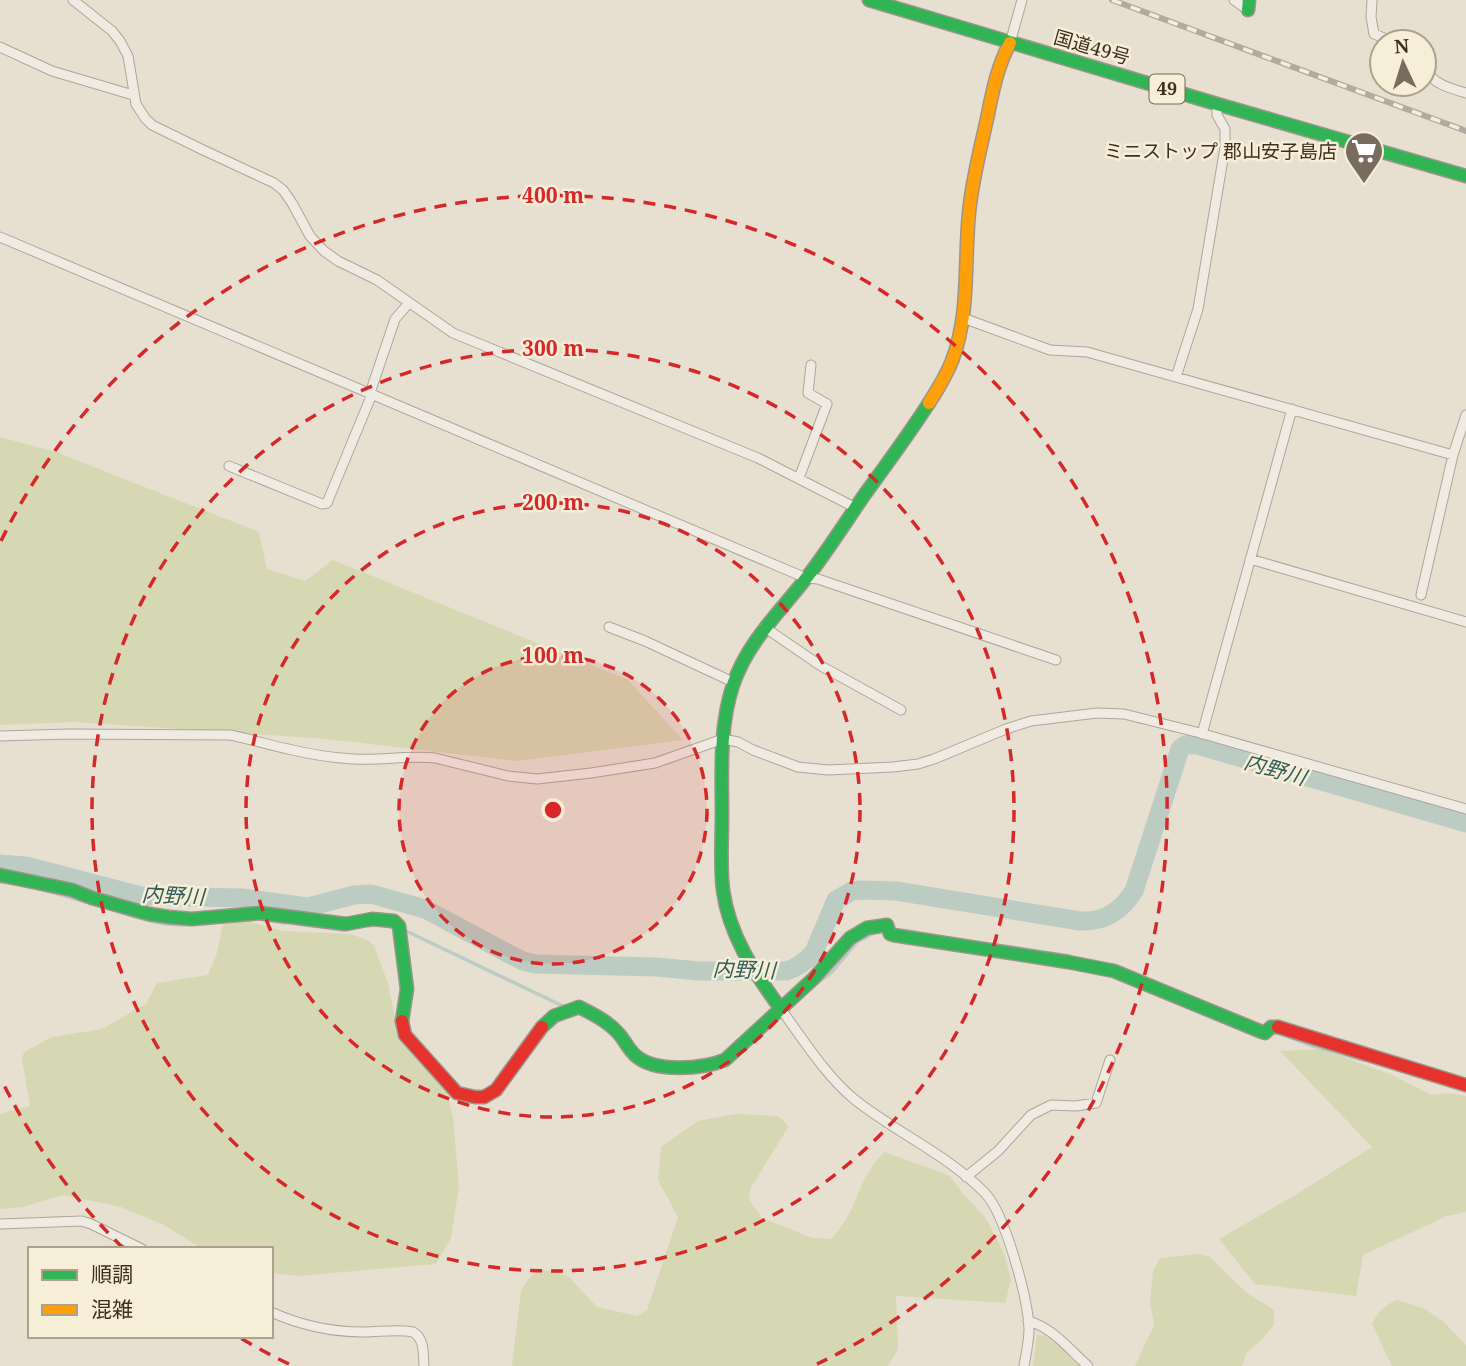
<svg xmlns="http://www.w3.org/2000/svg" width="1466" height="1366" font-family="'Noto Serif','Noto Sans JP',serif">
  <rect width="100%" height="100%" fill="#e7e0d1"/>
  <path fill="#d6d7b3" d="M0 437 56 452 259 532 267 569 305 581 333 560 628 680 683 740 517 761 326 739 75 722 0 725Z
    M240 919 283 931 350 934 368 940 374 946 388 983 397 1029 406 1046 446 1089 453 1117 459 1186 451 1238 436 1264 298 1276 271 1273V1249H202L164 1225 121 1207 63 1195 23 1207 0 1209V1114L30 1106 22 1059 24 1052 52 1037 102 1029 146 1004 157 983 208 975 217 953 223 922Z
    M1321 1049 1392 1075 1431 1095 1450 1093 1466 1096V1212L1447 1216 1363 1255 1356 1296 1255 1284 1219 1239 1297 1194 1372 1147 1280 1051Z
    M736 1114 778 1116 789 1126 750 1189 749 1200 762 1218 812 1238 831 1239C836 1233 841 1227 845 1221 859 1199 863 1170 885 1152L950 1176 964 1195 985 1217 1004 1253 1011 1280 1005 1303 896 1296 898 1349 888 1366H512L521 1290 529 1278 539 1270 553 1271 569 1277 597 1307 637 1316 647 1310 678 1217 658 1180 661 1147 698 1121Z
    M1199 1254 1210 1257 1247 1293 1274 1310V1325L1261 1340 1246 1354 1242 1366H1135L1154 1325 1150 1302 1153 1271 1160 1258Z
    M1397 1300 1425 1309 1444 1322 1466 1345V1366H1392L1372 1324C1378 1312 1384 1305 1397 1300Z
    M1037 1335H1043L1086 1366H1033Z"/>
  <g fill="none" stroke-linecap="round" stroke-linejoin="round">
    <path stroke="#bcccc2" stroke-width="3.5" d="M0 882 12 883
      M30 886 86 902
      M107 908C135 917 165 928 195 924
      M258 919 285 923
      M296 924 344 930
      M369 926 379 925 396 928
      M891 929 915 932
      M404 930 567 1008
      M998 945 1070 956
      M817 983 832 972 857 942 874 933
      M1281 1034 1313 1046 1363 1060"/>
    <path stroke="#bcccc2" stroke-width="19" d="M0 864 26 866 141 896 242 898 308 907 354 895 371 894 425 909 507 953 523 961 535 964 656 967 700 971H786C797 968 807 960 814 952L836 900 852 891 861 890 896 891 1080 921C1105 922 1121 911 1134 891L1180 749 1185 745H1197L1466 823"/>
    <defs>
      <path id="street" d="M73 0 112 31 120 41 128 56 136 104 145 118 152 125 201 149 274 183 283 190 292 203 310 236 324 251 338 261 377 280 453 333 758 458 856 508
        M1234 0 1248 10
        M1372 0 1371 17 1374 34 1394 42
        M1010 43 1022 0
        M0 47 52 71 133 95
        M1424 69C1434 84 1449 88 1466 93
        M0 237 806 578 818 579 1056 660
        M963 318 1050 350 1087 352 1453 455
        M1176 377 1198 309 1225 147V129L1217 115V104
        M229 466 322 504 327 503 370 399V393L395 319 409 303
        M799 478 827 404 808 393 811 365
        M1250 559 1466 622
        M1421 595 1453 455 1466 415
        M609 627 645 641 733 682
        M764 627 821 666 901 710
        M1200 733 1202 734 1292 409
        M0 736 68 734 230 735C250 739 269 745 288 749 309 754 332 758 353 759 381 761 408 755 435 758L508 776 537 779 591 773 655 763 723 739 738 742 753 750 798 767 828 770 893 767 918 764 934 759 1006 729 1031 721 1097 713 1124 714 1200 733 1466 809
        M780 1008C803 1039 825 1075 854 1099 895 1132 948 1155 985 1193 1005 1214 1028 1298 1029 1329 1029 1341 1026 1354 1024 1366
        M966 1177 998 1151 1031 1115 1051 1105 1076 1106 1096 1103 1110 1060
        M0 1224 82 1221 91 1224 142 1249
        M271 1312C300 1325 332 1332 363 1332 380 1332 397 1329 413 1332 425 1339 423 1354 424 1366
        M1028 1321C1052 1327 1070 1350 1088 1366"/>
      <path id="fast" d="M869 0 1217 104 1466 176
        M1248 10 1249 0
        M0 875 72 890 92 898 149 914 169 917 192 919 260 913 346 924 372 919 394 921 399 926 407 989 402 1021
        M780 1008C754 972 729 935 723 890 720 866 722 841 722 816 722 772 719 727 733 685 748 640 783 609 811 572 830 547 847 520 865 494 887 464 909 434 929 403
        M542 1027 554 1016 579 1007C593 1014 609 1022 619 1034 625 1041 629 1050 636 1056 656 1073 702 1069 725 1060L813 979 850 938 867 928 887 925 890 934 893 935 1068 962 1114 971 1262 1032 1265 1033 1271 1027H1278"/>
      <path id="slow" d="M929 403C938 389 946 376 952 361 970 314 964 262 969 213 972 180 981 147 988 114 993 89 998 65 1010 43"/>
      <path id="jam" d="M402 1021 405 1035 457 1093 475 1097H484L496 1090 542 1027
        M1278 1027 1466 1085"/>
    </defs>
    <use href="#street" stroke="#ada599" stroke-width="11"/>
    <use href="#fast" stroke="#9c958a" stroke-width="15"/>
    <use href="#slow" stroke="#9c958a" stroke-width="15"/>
    <use href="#jam" stroke="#9c958a" stroke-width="15"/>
    <use href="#street" stroke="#efebe3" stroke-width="9"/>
    <use href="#fast" stroke="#30b455" stroke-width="12"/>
    <use href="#slow" stroke="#ff9f0a" stroke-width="12"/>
    <use href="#jam" stroke="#e5322d" stroke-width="12"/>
    <defs>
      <path id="rail" d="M1112 0 1466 131"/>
    </defs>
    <use href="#rail" stroke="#afaaa2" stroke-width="6"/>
    <use href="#rail" stroke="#f7eed8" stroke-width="3.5" stroke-dasharray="10" stroke-linecap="butt"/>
  </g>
  <circle cx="553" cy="810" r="154" fill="#d62828" fill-opacity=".12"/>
  <g fill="none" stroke="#d62828" stroke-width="3.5" stroke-dasharray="12 9">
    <circle cx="553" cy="810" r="154"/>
    <circle cx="553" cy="810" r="307"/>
    <circle cx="553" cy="810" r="461"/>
    <path d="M289 1364A614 614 0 0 1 237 1336M123 1248A614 614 0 0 1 1 1079M1 541A614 614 0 1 1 817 1364"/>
  </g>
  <defs>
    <symbol id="supermarket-pin" viewBox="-11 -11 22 30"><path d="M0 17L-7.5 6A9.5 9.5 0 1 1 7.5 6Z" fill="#786c5e" stroke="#f7eed8"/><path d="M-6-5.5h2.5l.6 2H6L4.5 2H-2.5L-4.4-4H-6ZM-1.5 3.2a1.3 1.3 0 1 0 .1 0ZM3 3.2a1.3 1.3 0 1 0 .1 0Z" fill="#fff"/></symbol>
  </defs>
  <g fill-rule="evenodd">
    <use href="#supermarket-pin" x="1342" y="129" width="44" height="60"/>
  </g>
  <g text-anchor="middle" stroke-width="5" stroke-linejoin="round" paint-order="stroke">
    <rect fill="#f7eed8" stroke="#756857" stroke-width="2" x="1149.5" y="74.5" width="35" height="29" rx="5"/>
    <g font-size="18" font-weight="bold" fill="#3d2e20">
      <text x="1167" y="95">49</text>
    </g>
    <g font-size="19" fill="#3d2e20" stroke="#f7eed8">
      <text transform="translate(1092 47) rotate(16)" y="7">国道49号</text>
    </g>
    <g font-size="19" fill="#3d2e20" stroke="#f7eed8" text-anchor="end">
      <text x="1337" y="158">ミニストップ 郡山安子島店</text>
    </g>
    <g font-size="21" font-style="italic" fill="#2f5d5a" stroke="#f7eed8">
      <text transform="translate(1275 770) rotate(16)" y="7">内野川</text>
      <text transform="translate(173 896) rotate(3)" y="7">内野川</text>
      <text transform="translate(744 970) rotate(2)" y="7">内野川</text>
    </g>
  </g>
  <circle cx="553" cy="810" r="10" fill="#d62828" stroke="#f7eed8" stroke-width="3.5"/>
  <g font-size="21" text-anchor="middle" font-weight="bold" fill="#d62828" stroke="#f7eed8" stroke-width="5" stroke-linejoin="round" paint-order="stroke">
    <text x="553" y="203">400 m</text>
    <text x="553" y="356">300 m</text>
    <text x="553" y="510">200 m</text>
    <text x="553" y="663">100 m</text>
  </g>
  <rect x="28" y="1247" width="245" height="91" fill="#f7eed8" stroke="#ada18e" stroke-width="2"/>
  <rect x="42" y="1270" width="35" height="10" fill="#30b455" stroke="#ada18e" stroke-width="2"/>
  <text x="91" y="1282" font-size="21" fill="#3d2e20">順調</text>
  <rect x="42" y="1305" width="35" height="10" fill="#ff9f0a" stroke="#ada18e" stroke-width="2"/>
  <text x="91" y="1317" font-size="21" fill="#3d2e20">混雑</text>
  <g transform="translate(1403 63) rotate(356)"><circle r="33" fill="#f7eed8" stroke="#ada18e" stroke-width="2"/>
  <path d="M0-5L12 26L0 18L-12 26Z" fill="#786c5e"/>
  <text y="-10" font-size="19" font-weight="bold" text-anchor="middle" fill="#3d2e20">N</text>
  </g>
</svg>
